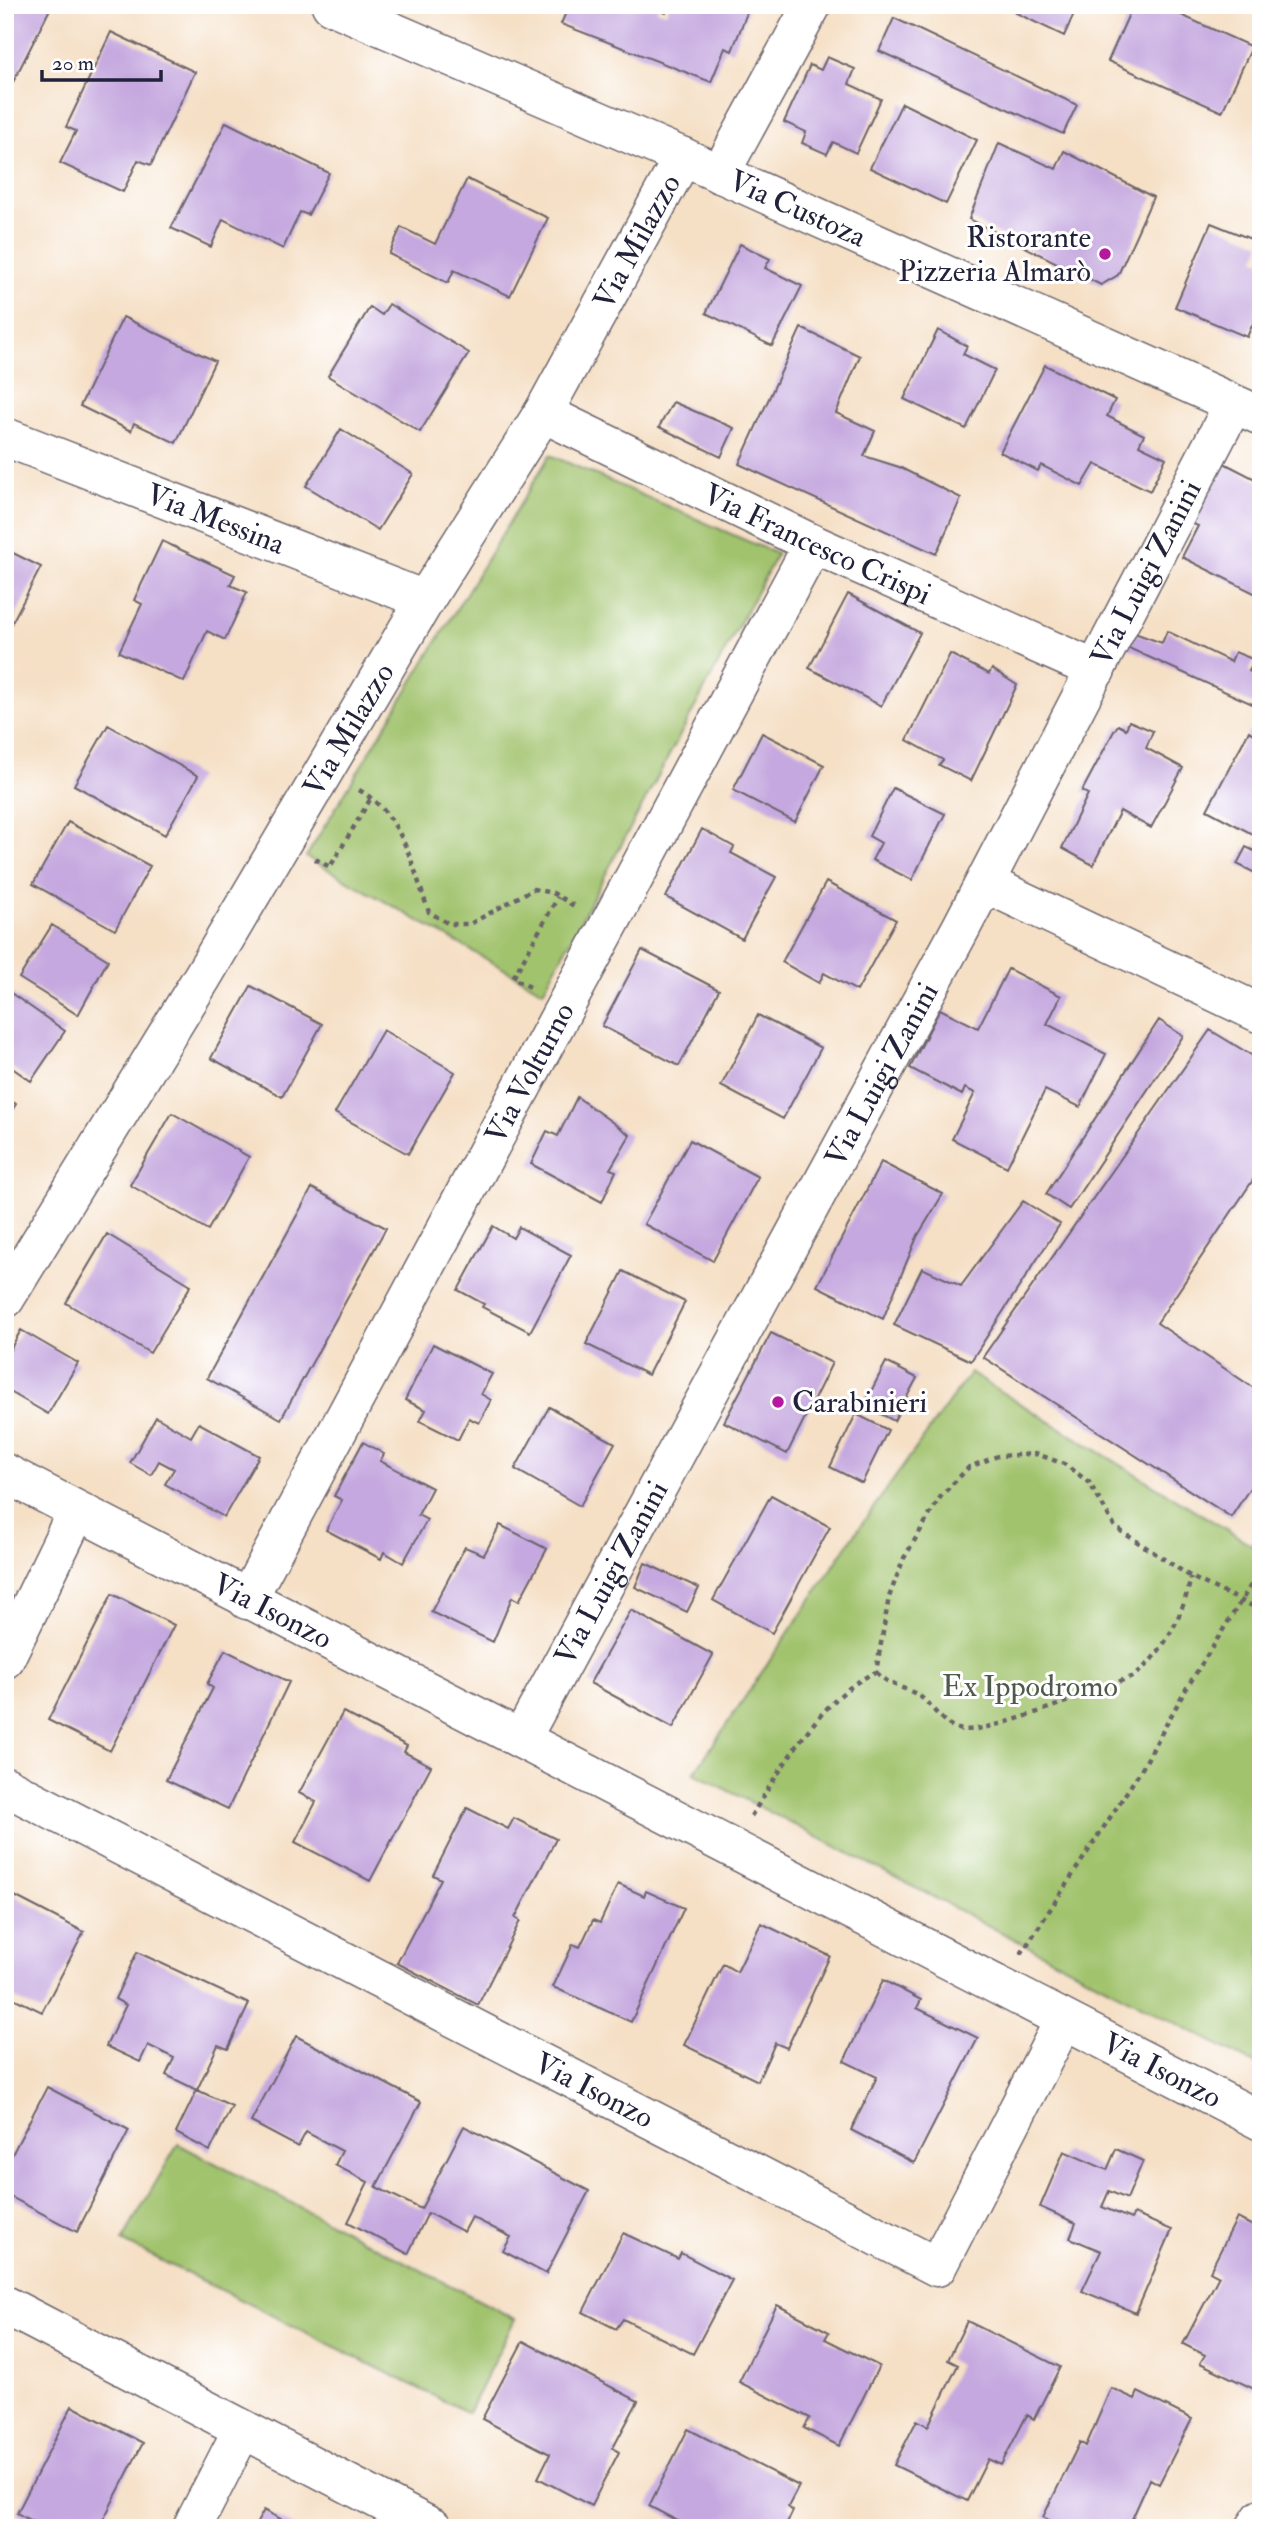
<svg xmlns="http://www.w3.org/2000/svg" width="1266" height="2533" font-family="'IM FELL Double Pica',serif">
  <rect width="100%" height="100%" fill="#fff"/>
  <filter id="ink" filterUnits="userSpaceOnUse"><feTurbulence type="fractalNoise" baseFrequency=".0143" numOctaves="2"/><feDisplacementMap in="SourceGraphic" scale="14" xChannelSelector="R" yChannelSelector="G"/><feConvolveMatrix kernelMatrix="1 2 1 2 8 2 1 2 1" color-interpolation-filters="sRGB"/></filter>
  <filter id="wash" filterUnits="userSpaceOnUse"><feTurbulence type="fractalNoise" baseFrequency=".00686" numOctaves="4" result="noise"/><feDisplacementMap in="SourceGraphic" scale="28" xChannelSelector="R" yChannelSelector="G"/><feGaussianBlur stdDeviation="1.57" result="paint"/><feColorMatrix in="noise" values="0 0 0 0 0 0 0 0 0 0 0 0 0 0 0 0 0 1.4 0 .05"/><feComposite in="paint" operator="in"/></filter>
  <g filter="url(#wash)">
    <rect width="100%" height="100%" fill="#f5dfc5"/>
    <path fill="#a1c36d" stroke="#627254" stroke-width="2" d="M550 455 777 554 543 991 306 857Z
      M970 1373 1252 1545 1261 1535V2067L694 1773 861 1525Z
      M178 2144 515 2319 468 2413 122 2241Z"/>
    <g id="blocks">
      <path fill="#c5a8df" d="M5 5H52L8 92 5 91Z
        M569 5H659L657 10 666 13 669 5H750L732 51 725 48 711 82 561 24Z
        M1017 5H1078L1064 36 1014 12Z
        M1133 5H1159L1252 47 1222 112 1108 61Z
        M894 18 1077 105 1063 134 879 51Z
        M111 32 195 72 151 165 138 160 123 192 60 163 76 131 66 127Z
        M827 57 855 69 849 84 881 99 856 153 833 142 827 154 802 143 806 132 784 122 810 65 821 70Z
        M902 103 977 140 946 204 870 168Z
        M226 122 329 173 308 215 300 212 283 249 223 219 211 247 171 228Z
        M999 143 1056 169 1064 151 1153 197 1118 275 1101 285 969 219Z
        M467 179 548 218 510 296 454 270 448 283 389 254 401 227 435 244Z
        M1211 223 1261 243 1255 259 1261 261V305L1247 337 1175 307Z
        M740 244 770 259 765 268 802 286 772 346 706 313Z
        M389 304 469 353 420 432 328 376 370 307 382 315Z
        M123 317 215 361 176 443 134 423 131 431 80 406Z
        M801 328 860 356 836 413 875 431 864 456 899 467 961 498 936 554 739 464Z
        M938 330 967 346 963 354 995 370 966 429 904 399Z
        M1045 365 1115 400 1107 416 1144 435 1139 445 1166 458 1150 491 1095 464 1082 486 1041 465 1038 471 1000 452Z
        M673 402 734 428 721 457 659 427Z
        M341 429 413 474 378 530 306 486Z
        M1222 462 1261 482 1260 596 1182 557 1198 526 1191 523Z
        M162 541 235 575 230 585 247 592 225 640 207 631 184 682 119 652 142 604 134 600Z
        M5 549 41 567 5 636Z
        M848 594 920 633 881 706 809 668Z
        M1129 631 1162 643 1167 631 1231 662 1235 652 1255 660 1249 671 1261 677V708L1122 645Z
        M950 654 989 674 992 669 1017 685 971 781 939 765 943 760 907 740Z
        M1129 721 1153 731 1146 748 1183 768 1151 828 1120 811 1093 865 1062 848 1088 794 1082 791 1114 731 1118 725 1126 729Z
        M108 725 198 776 165 835 74 785Z
        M1249 731 1261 738V876L1237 864 1246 847 1254 851 1260 838 1207 810Z
        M762 733 824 765 795 822 733 790Z
        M893 788 945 814 912 880 872 860 881 843 869 836Z
        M68 822 150 866 115 930 33 884Z
        M702 829 734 847 731 853 776 877 742 939 666 897Z
        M826 882 896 920 857 991 824 973 819 983 782 962Z
        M52 925 108 960 78 1015 19 978Z
        M642 950 719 990 679 1066 602 1026Z
        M1008 969 1061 996 1047 1024 1106 1054 1080 1107 1045 1090 1007 1167 952 1139 975 1093 965 1088 962 1095 910 1068 940 1009 978 1028Z
        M251 986 322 1024 282 1097 211 1058Z
        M5 989 65 1031 31 1081 5 1063Z
        M758 1015 821 1048 783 1119 721 1086Z
        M1159 1020 1183 1036 1069 1209 1046 1194Z
        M383 1030 455 1072 408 1154 335 1113Z
        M1210 1030 1261 1061V1168L1157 1323 1261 1393V1471L1231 1517 983 1357Z
        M5 1097 16 1104 5 1121Z
        M577 1097 630 1135 610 1169 616 1171 602 1202 531 1164 547 1131 558 1136Z
        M172 1113 249 1157 208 1230 130 1185Z
        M690 1140 758 1177 713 1261 644 1224Z
        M881 1162 943 1194 917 1237 883 1319 817 1286Z
        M312 1188 386 1228 281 1419 207 1378Z
        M1023 1201 1060 1224 971 1361 894 1325 922 1268 961 1286Z
        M493 1226 513 1238 519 1227 571 1255 530 1332 482 1307 484 1304 458 1290Z
        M107 1234 191 1285 150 1353 66 1303Z
        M623 1271 685 1302 648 1375 586 1344Z
        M21 1330 78 1363 48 1414 5 1389V1359Z
        M771 1333 832 1363 787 1454 724 1422Z
        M433 1344 492 1374 481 1394 491 1400 479 1423 469 1418 458 1440 420 1421 426 1410 405 1400Z
        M886 1362 917 1378 894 1421 864 1405Z
        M549 1407 615 1443 580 1506 515 1469Z
        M856 1414 888 1430 862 1483 830 1467Z
        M156 1417 191 1437 199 1423 259 1456 224 1517 165 1484 174 1469 159 1461 151 1475 130 1463Z
        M363 1442 384 1454 380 1461 432 1488 418 1515 427 1520 403 1563 384 1552 381 1559 326 1530 342 1500 334 1496Z
        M771 1495 830 1527 772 1633 713 1600Z
        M500 1525 547 1549 519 1601 512 1597 493 1642 431 1612 465 1547 484 1555Z
        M645 1563 699 1588 687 1612 635 1587Z
        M112 1594 174 1625 110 1751 48 1720Z
        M631 1610 713 1655 673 1728 590 1683Z
        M225 1650 289 1682 228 1809 166 1780 213 1688 207 1684Z
        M343 1712 407 1746 404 1752 431 1766 370 1881 295 1842 316 1802 299 1793Z
        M467 1808 508 1829 514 1818 556 1839 515 1918 520 1921 478 2005 397 1963 441 1879 433 1875Z
        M618 1884 644 1896 646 1891 684 1908 631 2022 553 1987 573 1944 580 1947 593 1920 600 1923Z
        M5 1891 84 1932 42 2012 7 1995 12 1987 5 1983Z
        M761 1923 830 1956 787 2048 775 2043 758 2081 684 2045 723 1964 737 1972Z
        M137 1952 249 2004 228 2049 218 2045 197 2090 232 2106 210 2151 176 2133 197 2090 166 2075 174 2058 148 2045 140 2062 106 2046 126 2005 115 1999Z
        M883 1980 921 2000 917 2008 978 2038 914 2163 851 2130 877 2077 844 2061Z
        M296 2036 421 2102 376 2187 421 2209 464 2126 589 2191 546 2274 503 2251 511 2237 472 2217 464 2232 428 2213 408 2254 348 2222 368 2182 335 2165 342 2151 306 2132 298 2147 251 2122Z
        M47 2087 129 2130 77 2232 5 2194V2168Z
        M1116 2149 1143 2161 1127 2199 1109 2191 1102 2207 1131 2219 1134 2214 1172 2230 1136 2313 1082 2291 1101 2251 1070 2238 1076 2223 1040 2207 1064 2151 1107 2170Z
        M1237 2218 1261 2230V2380L1256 2390 1200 2363 1205 2355 1183 2344 1219 2276 1210 2271Z
        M623 2233 678 2259 681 2253 732 2280 693 2354 623 2319 616 2329 583 2312Z
        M777 2305 829 2332 825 2339 879 2366 839 2446 804 2428 810 2418 739 2382Z
        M967 2321 1060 2367 1034 2419 1027 2415 1001 2465 988 2459 967 2501 894 2465 917 2420 928 2426 958 2365 948 2360Z
        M523 2341 638 2401 613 2448 619 2452 591 2506 538 2478 550 2454 482 2419Z
        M1111 2388 1135 2399 1138 2392 1192 2419 1159 2484 1150 2479 1128 2528H1064L1043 2517 1080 2442 1086 2446Z
        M72 2406 143 2443 99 2528H44L17 2513Z
        M688 2429 799 2486 788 2507 793 2511 785 2528H691L649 2506Z
        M264 2510 297 2528H254Z"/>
    </g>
  </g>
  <g filter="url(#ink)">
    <use href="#blocks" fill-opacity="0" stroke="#6c646b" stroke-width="2"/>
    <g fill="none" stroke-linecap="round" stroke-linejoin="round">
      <defs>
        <g id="minor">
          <path id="s1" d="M331 5 683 157 1261 416"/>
          <path d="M720 174 812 5"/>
          <path id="s2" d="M543 413 813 544 1096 670"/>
          <path id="s3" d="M5 437 425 600"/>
          <path d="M985 883 1261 1014"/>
          <path id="s4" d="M5 1299 203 976 425 600 543 413 683 157"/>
          <path id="s5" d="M5 1473 1261 2121"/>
          <path id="s6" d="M247 1600 813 544"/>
          <path d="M5 1659 77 1511"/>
          <path id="s7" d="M521 1739 961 928 1233 405"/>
          <path id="s8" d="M5 1786 937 2267 1064 2020"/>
          <path d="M5 2305 433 2528"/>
          <path d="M192 2528 242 2430"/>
          <path d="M1255 2528 1261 2519"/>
        </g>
      </defs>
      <use href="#minor" stroke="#6c646b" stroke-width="41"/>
      <path stroke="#6c646b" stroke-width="4.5" stroke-dasharray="5 5" stroke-linecap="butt" d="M359 790C404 816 412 867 429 912L449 924H470L533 889 553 893 574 906
        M315 859 330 867 371 798
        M530 987 513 978 558 897
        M876 1672C891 1687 902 1686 918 1695 932 1704 941 1724 958 1729 986 1737 1099 1688 1132 1677 1164 1654 1183 1615 1191 1577
        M751 1816C783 1767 821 1696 876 1672L889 1597 904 1558 941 1496 969 1467 998 1456 1037 1454 1064 1464 1089 1482 1115 1527 1191 1577 1261 1610
        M1021 1954 1143 1767 1183 1694 1261 1569"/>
      <use href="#minor" stroke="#fff" stroke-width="38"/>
    </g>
  </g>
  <g fill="#b5179e" stroke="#fff" stroke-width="2.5">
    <circle cx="1105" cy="254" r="7"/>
    <circle cx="778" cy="1402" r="7"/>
  </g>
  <g text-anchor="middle" stroke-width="6" stroke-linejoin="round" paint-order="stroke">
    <g font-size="30" fill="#22223b" stroke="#fff">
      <text dy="10" stroke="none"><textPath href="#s1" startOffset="509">Via Custoza</textPath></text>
      <text dy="10" stroke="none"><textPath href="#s4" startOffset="1232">Via Milazzo</textPath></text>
      <text dy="10" stroke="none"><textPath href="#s3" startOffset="226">Via Messina</textPath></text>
      <text dy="10" stroke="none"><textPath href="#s2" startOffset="304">Via Francesco Crispi</textPath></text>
      <text dy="10" stroke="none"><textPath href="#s7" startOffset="1323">Via Luigi Zanini</textPath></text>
      <text dy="10" stroke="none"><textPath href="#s4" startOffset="665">Via Milazzo</textPath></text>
      <text dy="10" stroke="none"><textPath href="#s6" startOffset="598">Via Volturno</textPath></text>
      <text dy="10" stroke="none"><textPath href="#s7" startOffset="756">Via Luigi Zanini</textPath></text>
      <text dy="10" stroke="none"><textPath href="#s7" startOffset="189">Via Luigi Zanini</textPath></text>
      <text dy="10" stroke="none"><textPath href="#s5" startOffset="301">Via Isonzo</textPath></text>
      <text dy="10" stroke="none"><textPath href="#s5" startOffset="1302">Via Isonzo</textPath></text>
      <text dy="10" stroke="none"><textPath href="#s8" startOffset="663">Via Isonzo</textPath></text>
    </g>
    <g font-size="30" fill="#22223b" stroke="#fff" text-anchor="end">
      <text x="1091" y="247">Ristorante<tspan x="1091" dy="34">Pizzeria Almarò</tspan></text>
      <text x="792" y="1412" text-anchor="start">Carabinieri</text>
    </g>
    <g font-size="30" fill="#4e5a4c" stroke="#fff">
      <text x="1030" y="1696">Ex Ippodromo</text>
    </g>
  </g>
  <rect width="1266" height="2533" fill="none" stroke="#fff" stroke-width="28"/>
  <path d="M42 70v10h119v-10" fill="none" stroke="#22223b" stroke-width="3.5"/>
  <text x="52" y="70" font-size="21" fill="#22223b" stroke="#ffffff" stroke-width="5" paint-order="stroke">20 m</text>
</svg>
